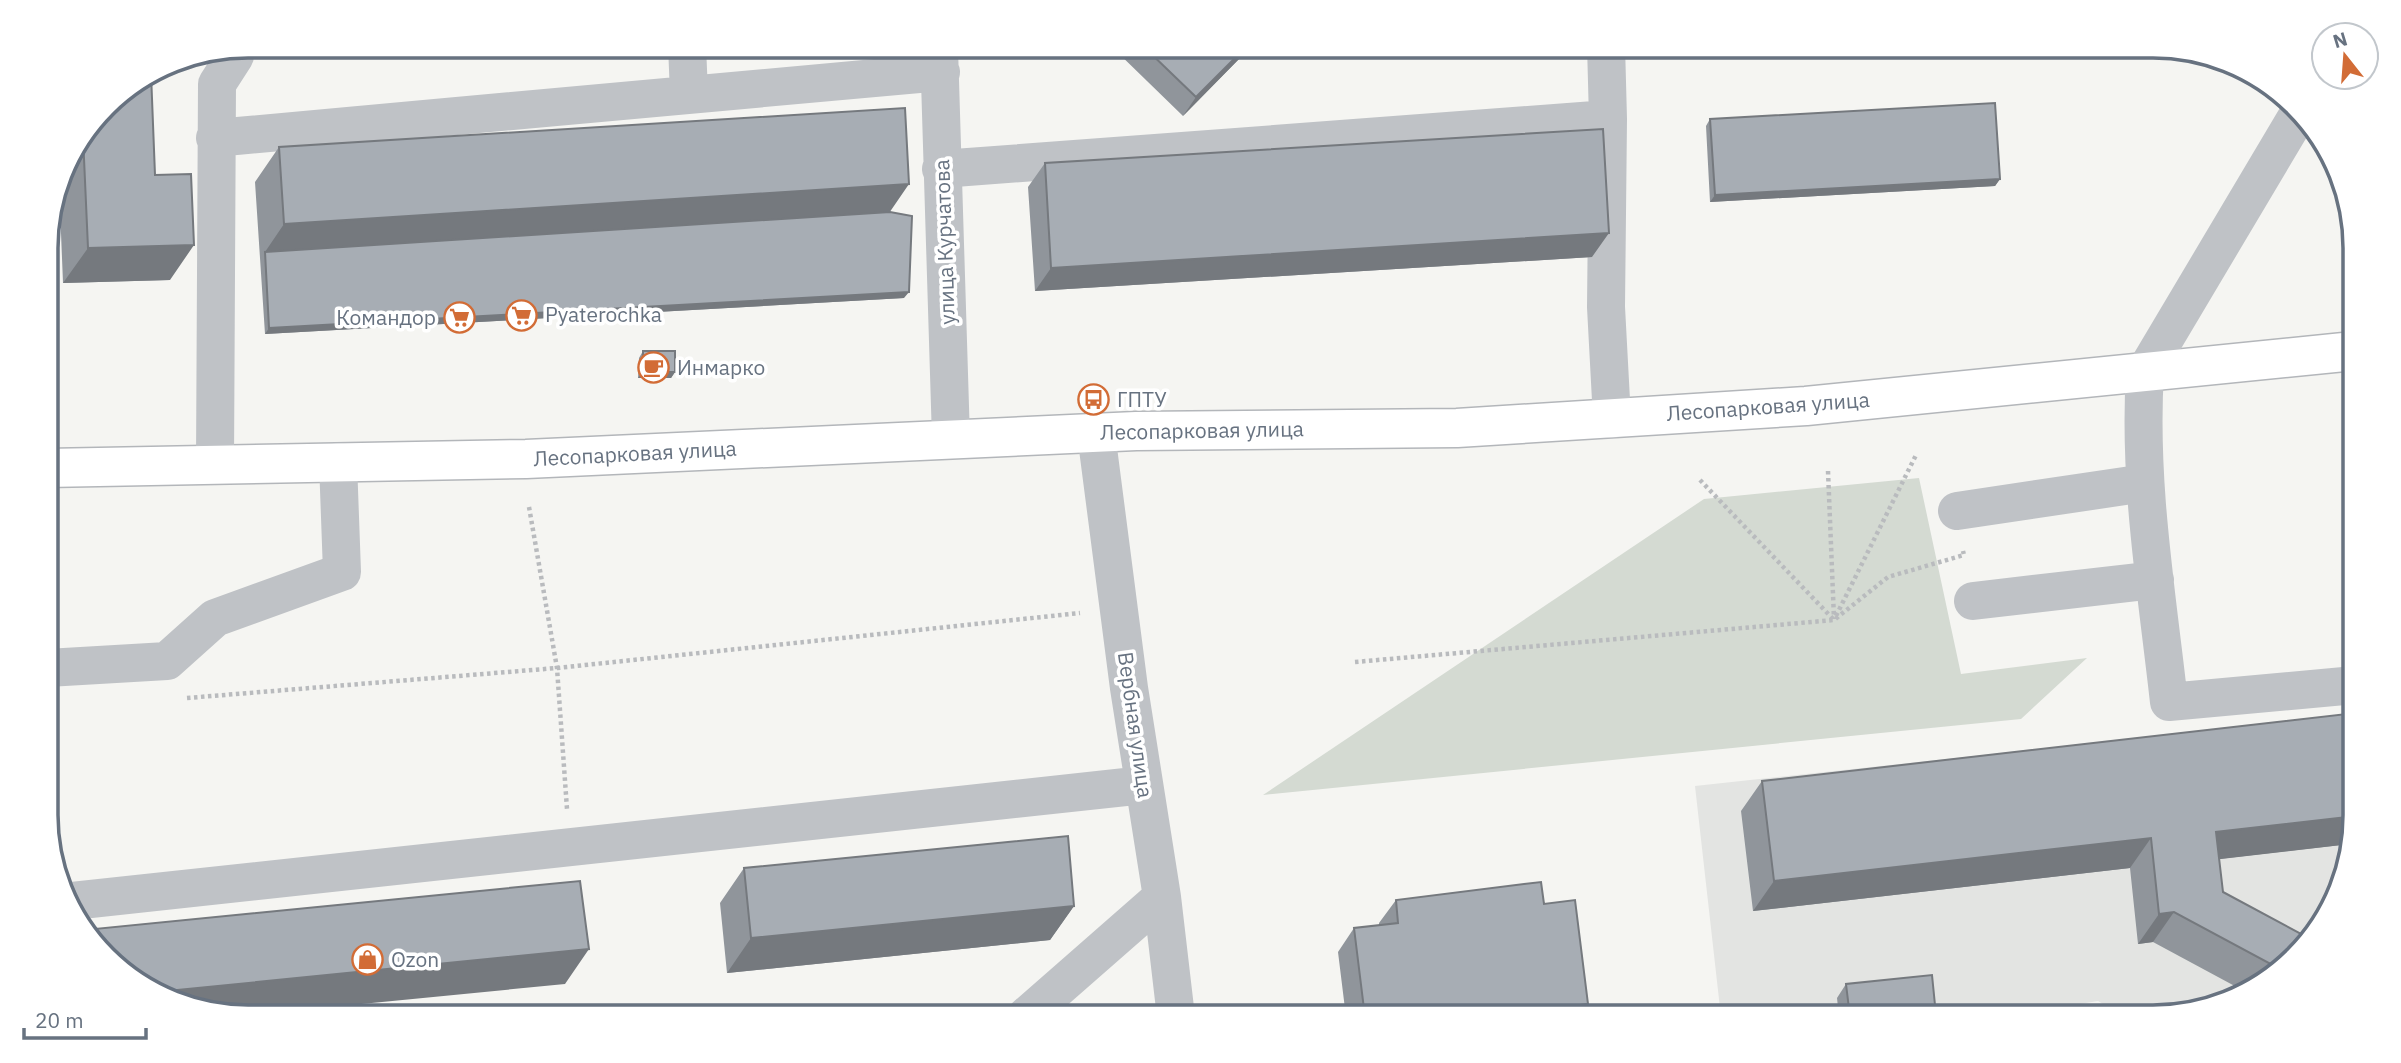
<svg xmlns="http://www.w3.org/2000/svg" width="2401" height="1063" font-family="'IBM Plex Sans',sans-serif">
  <rect width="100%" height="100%" fill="#f5f5f2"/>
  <path fill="#e3e4e2" d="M2355 715V816L2340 893 2266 983 2167 1017H2125L2098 1001 2000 1017H1721L1695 786Z"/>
  <path fill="#d4dad2" d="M1919 478 1961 674 2087 658 2021 719 1263 795 1704 499Z"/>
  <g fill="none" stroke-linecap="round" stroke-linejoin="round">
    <defs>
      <path id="major" d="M46 468 526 459 1136 431 1457 428 1806 406 2354 351"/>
    </defs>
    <use href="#major" stroke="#b3b6ba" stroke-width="41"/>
    <path stroke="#b9bbbe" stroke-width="4.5" stroke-dasharray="3.5 3.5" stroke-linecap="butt" d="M1828 471 1834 619
      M1700 480 1834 620
      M529 507 557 668 567 809
      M1836 616 1917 453
      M1355 662 1834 620 1888 577 1964 555 1963 551
      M187 698 557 668 1080 613"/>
    <path stroke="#bfc2c6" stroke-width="38" d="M687 45 689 94
      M939 48 951 439
      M2299 113 2145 372C2138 483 2157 593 2169 702L2355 685
      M1608 119 1606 307 1612 419
      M215 138 941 72
      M941 169 1608 119 1606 45
      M1096 433 1129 688 1162 897 1176 1017
      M215 463 217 84 235 56V48
      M1957 511 2145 483
      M1973 601 2155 580
      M47 668 167 661 215 618 342 572 338 462
      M72 901 1144 785
      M1025 1017 1162 897"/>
    <use href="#major" stroke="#fff" stroke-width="38"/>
  </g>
  <path fill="#90959b" d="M1111 46H1249L1239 59 1183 116Z
    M114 96 155 175 170 280 63 283 59 183 66 158Z
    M1710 119 2000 179 1995 186 1710 202 1706 126Z
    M279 147 890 212 904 298 265 334 255 182Z
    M1045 163 1592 257 1035 291 1028 187Z
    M2351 213 2354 221V224L2347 221Z
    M643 351 675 372 671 378H638L639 358Z
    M1762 781 2350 844 2219 859 2223 892 2305 936 2266 983 2244 991 2153 942 2138 944 2130 868 1753 911 1741 811Z
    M744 868 1074 906 1050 940 727 973 720 903Z
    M1396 900 1544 904 1588 1004 1578 1017H1346L1338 952 1354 928 1379 925V923Z
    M1846 984 1936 1015 1935 1017H1839L1837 998Z"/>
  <path fill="#75797e" d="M758 46H820L755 50Z
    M1247 46H1249L1239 59 1183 116 1196 97Z
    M2000 179 1995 186 1710 202 1715 195Z
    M909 184 885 219 265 252 284 224Z
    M1609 233 1592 257 1035 291 1051 268Z
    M194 245 170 280 63 283 88 248Z
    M909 292 904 298 265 334 269 328Z
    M643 372H675L671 378H638Z
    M2356 816 2350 844 2195 862 2216 832Z
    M2151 838 2130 868 1753 911 1774 881Z
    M1074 906 1050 940 727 973 751 938Z
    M2174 912 2153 942 2138 944 2159 914Z
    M589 949 565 984 240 1016 170 1002 157 992Z
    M1588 1004 1578 1017H1477Z"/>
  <path fill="#a7adb4" stroke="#75797e" stroke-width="2" d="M1143 46H1247L1196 97Z
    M151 73 155 175 191 174 194 245 88 248 83 136 114 96Z
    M1995 103 2000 179 1715 195 1710 119Z
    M905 108 909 184 284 224 279 147Z
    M1603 129 1609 233 1051 268 1045 163Z
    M890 212 912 216 909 292 269 328 265 252Z
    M643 351H675V372H643Z
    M2355 713 2356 816 2216 832 2223 892 2305 936 2278 968 2174 912 2159 914 2151 838 1774 881 1762 781Z
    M1068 836 1074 906 751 938 744 868Z
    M580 881 589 949 157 992 87 939 84 930Z
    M1541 882 1544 904 1575 900 1588 1004 1477 1017H1365L1354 928 1398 923 1396 900Z
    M1932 975 1936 1015 1918 1017H1850L1846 984Z"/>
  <defs>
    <symbol id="supermarket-ring" viewBox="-11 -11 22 22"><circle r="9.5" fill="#fff" stroke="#d26c36" stroke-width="1.5"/><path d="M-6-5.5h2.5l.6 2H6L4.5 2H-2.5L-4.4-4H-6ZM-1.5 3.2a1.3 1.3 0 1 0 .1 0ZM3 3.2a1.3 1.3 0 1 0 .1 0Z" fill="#d26c36"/></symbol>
    <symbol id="cafe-ring" viewBox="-11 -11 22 22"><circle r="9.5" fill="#fff" stroke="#d26c36" stroke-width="1.5"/><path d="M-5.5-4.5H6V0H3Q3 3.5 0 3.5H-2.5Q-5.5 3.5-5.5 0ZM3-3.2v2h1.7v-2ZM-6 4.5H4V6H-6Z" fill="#d26c36"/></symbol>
    <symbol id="bus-ring" viewBox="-11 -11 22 22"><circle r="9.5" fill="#fff" stroke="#d26c36" stroke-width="1.5"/><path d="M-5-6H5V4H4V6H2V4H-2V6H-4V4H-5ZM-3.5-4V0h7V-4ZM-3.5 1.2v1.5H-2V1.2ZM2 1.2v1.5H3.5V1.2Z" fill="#d26c36"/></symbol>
    <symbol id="shop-ring" viewBox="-11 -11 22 22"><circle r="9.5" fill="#fff" stroke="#d26c36" stroke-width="1.5"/><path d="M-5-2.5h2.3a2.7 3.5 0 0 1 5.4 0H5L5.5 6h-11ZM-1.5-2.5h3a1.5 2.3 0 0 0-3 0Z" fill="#d26c36"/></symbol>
  </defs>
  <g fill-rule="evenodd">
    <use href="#supermarket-ring" x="504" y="298" width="35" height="35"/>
    <use href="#supermarket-ring" x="442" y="300" width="35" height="35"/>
    <use href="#cafe-ring" x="636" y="350" width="35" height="35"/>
    <use href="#bus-ring" x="1076" y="382" width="35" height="35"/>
    <use href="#shop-ring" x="350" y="942" width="35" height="35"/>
  </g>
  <g text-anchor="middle" stroke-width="7" stroke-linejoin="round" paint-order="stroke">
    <g font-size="21" fill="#677280" stroke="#fff">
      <text transform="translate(945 242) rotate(-92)" y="7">улица Курчатова</text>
      <text transform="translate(1768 407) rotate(-4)" y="7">Лесопарковая улица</text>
      <text transform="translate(1202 431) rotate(-1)" y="7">Лесопарковая улица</text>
      <text transform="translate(635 454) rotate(-3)" y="7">Лесопарковая улица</text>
      <text transform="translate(1135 725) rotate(82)" y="7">Вербная улица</text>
    </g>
    <g font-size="21" fill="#677280" stroke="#fff" text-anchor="start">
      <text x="545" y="322">Pyaterochka</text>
      <text x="436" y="325" text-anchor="end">Командор</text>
      <text x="677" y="375">Инмарко</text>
      <text x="1117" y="407">ГПТУ</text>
      <text x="391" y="967">Ozon</text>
    </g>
  </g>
  <path d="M0 0H2401V1063H0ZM248 58H2153A190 190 0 0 1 2343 248V815A190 190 0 0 1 2153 1005H248A190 190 0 0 1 58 815V248A190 190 0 0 1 248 58Z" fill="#fff" fill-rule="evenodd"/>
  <path fill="none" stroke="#677280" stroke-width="3.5" d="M248 58H2153A190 190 0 0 1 2343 248V815A190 190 0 0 1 2153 1005H248A190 190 0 0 1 58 815V248A190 190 0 0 1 248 58Z"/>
  <g transform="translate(2345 56) rotate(343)"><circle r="33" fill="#ffffff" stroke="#c2c7cc" stroke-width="2"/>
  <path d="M0-5L12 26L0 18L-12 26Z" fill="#d26c36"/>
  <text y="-10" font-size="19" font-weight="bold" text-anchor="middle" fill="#677280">N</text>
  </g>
  <path d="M24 1028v10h122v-10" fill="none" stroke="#677280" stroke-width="3.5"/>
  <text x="35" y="1028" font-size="21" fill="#677280" stroke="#ffffff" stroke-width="5" paint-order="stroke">20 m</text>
</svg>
